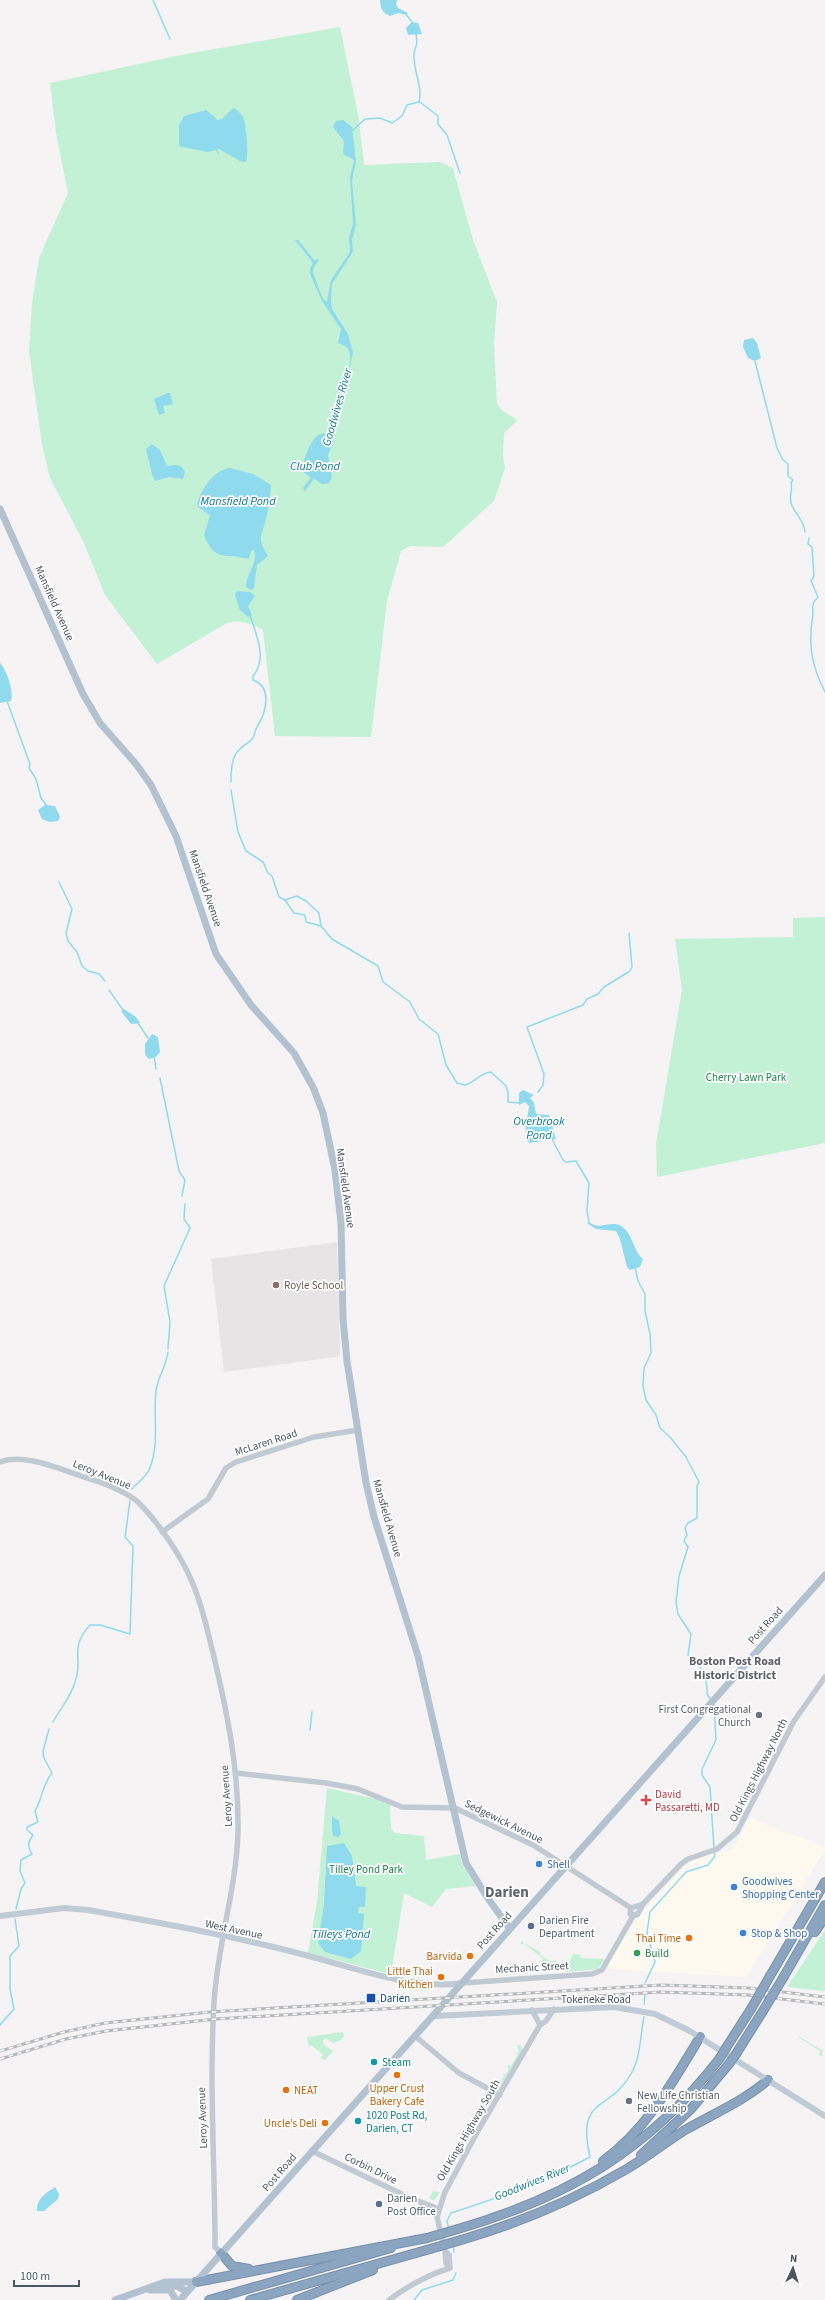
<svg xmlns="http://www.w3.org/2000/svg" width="825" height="2300" font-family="'Source Sans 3',sans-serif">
  <rect width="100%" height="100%" fill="#f5f3f3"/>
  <path fill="#fdf9ef" d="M750 1818 825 1847V1850L746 1977 610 1969 608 1965 621 1942 645 1909 687 1864 699 1858 733 1849Z"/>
  <path fill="#e6e4e5" d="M337 1242 340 1355 336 1357 224 1372 211 1259Z"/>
  <path fill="#c3f1d5" d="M340 27 359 120 364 165 440 162 453 168 473 240 497 302 494 344 497 404C504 415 512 414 517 421L504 433 503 456 505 468 494 501 443 547 410 546 401 551 387 601 371 737 275 736 263 630C250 623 242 620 227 623L157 664 105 595 83 541 50 478 42 445 29 351 32 303 39 258 68 193 56 133 50 83 181 55Z
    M825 917V1143L657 1177 656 1144 682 990 675 939 793 937V918Z
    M327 1788 376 1799 390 1805 391 1829 395 1833 424 1836 426 1860 460 1854 462 1864 476 1886 446 1889 432 1907 404 1893 391 1974 308 1953 317 1902Z
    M825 1930V1991L787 1987Z
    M521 1941 540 1952V1955L552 1962 555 1960 557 1963H542L543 1959 524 1943 520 1945Z
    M573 1954 581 1955 580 1958 605 1959 598 1969 567 1972 565 1971Z
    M343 2032 344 2036 341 2040 333 2043 325 2038 323 2041 324 2045 333 2051 325 2060 321 2058 323 2055 311 2045 309 2047 307 2037Z
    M798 2036 823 2051 822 2056 819 2055 820 2051 798 2037Z
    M517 2045H520L523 2050 501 2086 498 2089 494 2087 495 2085 498 2087 504 2076 502 2074H506L509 2069 507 2067 508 2065 511 2066 518 2054 516 2053 519 2052Z
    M433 2191 440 2192 434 2201 429 2198Z"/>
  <path fill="#90daee" d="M380 0H397L396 4 398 8 408 13 406 15 398 13 390 16C382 12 381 10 380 0Z
    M412 22 418 23 422 34 408 35 406 28Z
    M233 108C237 110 240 112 243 117 246 122 249 155 246 162L240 161 219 149 208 152 182 147 179 145V125L184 116 206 110 218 120 222 119Z
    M343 120 352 127 356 162 352 180 356 225 352 240 353 252 332 284 331 300 332 309 348 334 353 353 346 384 338 402 334 440 328 455 332 477 329 483 322 484 314 479 305 491 303 488 311 478 302 471C303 461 310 437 321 434 324 433 328 434 331 433 333 423 332 410 336 399 341 385 357 362 347 347L338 343 341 329 322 301 310 274V269L313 263 295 240H298L314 260 319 259 313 269V273L323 299 327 302 331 280 350 252 349 238 353 224 350 177 354 160 343 154 344 141 333 127 336 121Z
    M753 338 757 343 761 358 755 361 748 358 743 347 744 340Z
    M168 393H170L173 404 163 406 165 413 159 415 154 399Z
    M152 444 160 450 167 466C175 465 181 463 185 472L183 479 169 477 155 481 152 474 146 449Z
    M230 468 253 474 271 485C270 495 269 509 266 519 262 537 256 537 268 556L257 565 254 588 251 590 246 587C246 574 259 561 254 550L251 551 249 558C243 560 239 556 233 556 217 557 210 551 204 535L210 515 198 507 197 504C201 489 214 470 230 468Z
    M237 591 250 592 255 596 248 606 252 615 248 617 240 610 235 595Z
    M0 663C7 670 14 692 11 701L0 703Z
    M45 805 55 806 60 817 58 821 50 822 42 819 38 810Z
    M124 1009 136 1017 140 1023 131 1024 121 1011Z
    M152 1034 158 1037 160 1052 156 1057 149 1059 145 1055V1044Z
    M523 1090 534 1095 530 1098 534 1103 536 1114 549 1115 556 1139 529 1143C522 1129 528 1119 529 1106L525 1102 519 1105V1093Z
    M589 1222C600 1231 610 1220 621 1226 633 1233 633 1251 643 1259L640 1267 630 1270 627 1267 620 1239 616 1231 596 1229 587 1223Z
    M332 1816 339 1821 341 1834 338 1837 334 1836 332 1832Z
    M344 1843 352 1856 356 1886 366 1887 365 1907H359L358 1913 364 1914 361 1951 351 1959 325 1952 318 1943 324 1904 327 1846Z
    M55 2187 59 2194 58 2199 44 2211H37C36 2199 46 2193 55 2187Z"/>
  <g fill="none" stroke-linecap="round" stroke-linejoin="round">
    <path stroke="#90daee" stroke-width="1.5" d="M153 0 170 39
      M405 13 412 22
      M420 102 438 116V124L447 135 460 173
      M350 133 365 119 380 118 392 123 402 116 407 105 419 102C423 87 413 70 414 55 414 44 419 50 416 34
      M216 149 218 153
      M755 361 777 448 783 460 788 464V476L793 480 791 483C793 490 789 496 791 503 794 513 804 520 805 532
      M809 538 808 544 812 547 814 576 811 581 818 597C817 599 815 600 814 602 812 604 813 611 813 614 808 643 811 665 825 692
      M7 701 30 764 29 768 36 779 41 798 47 806
      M231 782C231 773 231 763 235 755 239 747 248 744 253 738 255 734 255 730 257 727 266 713 273 687 253 680V676C268 658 256 635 250 615
      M231 790 238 832 246 851 263 862 268 873 272 876 279 897 285 900 297 896 306 901 319 913 321 926 332 939 378 966 383 982 410 1002 419 1019 438 1034 446 1065 457 1083 465 1085C475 1082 480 1073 491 1072L506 1086 508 1092V1102L520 1103
      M59 882 72 909 66 933 68 941 77 952 82 966 88 971 99 974 105 981
      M285 900 294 913 305 915 306 922 321 926
      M109 990 123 1010
      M138 1023 148 1038
      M154 1056 156 1069
      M160 1078 179 1171 185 1180 182 1196
      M538 1092 543 1085 544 1074 527 1027 583 1005 587 999 598 994 604 987 630 971 632 967 629 933
      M552 1139 563 1160 566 1162 576 1161 589 1183 587 1211 589 1222
      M635 1267 638 1281 645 1294V1311L650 1334 651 1353 644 1368 643 1386 646 1400 656 1415 660 1428 670 1437 686 1457 699 1482 697 1486V1518L688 1523 685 1528 687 1535 684 1541 688 1547 679 1576 676 1602 678 1614 691 1634 688 1655C701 1663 708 1679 707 1694L710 1699
      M168 1349 170 1322 164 1286 190 1228 184 1219 185 1204
      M132 1489C137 1483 146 1477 149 1470 160 1445 153 1417 156 1391 157 1379 166 1367 168 1352
      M53 1722C60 1709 71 1697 75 1682 84 1659 68 1649 90 1625H100L130 1634 133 1546 125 1537 130 1501
      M310 1730 312 1712
      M714 1848 710 1787 702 1775V1769L716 1740 714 1703
      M16 1909 21 1889 25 1883 20 1871 21 1860 32 1854C27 1846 28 1842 33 1835L27 1830V1827L38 1822 35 1811C44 1795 41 1787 52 1773L44 1758 43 1751 49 1729
      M645 1983 655 1962 647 1933 650 1912 686 1872 708 1865 715 1856 714 1852
      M644 2004 645 1994
      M0 2025 14 2009 10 1989V1956L19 1946 15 1919
      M449 2229 447 2221 451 2213C499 2198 546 2181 590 2157 576 2095 609 2113 631 2074 641 2057 640 2036 644 2017
      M453 2245 454 2252
      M414 2300 422 2290 453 2280 456 2273"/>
    <defs>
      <path id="motorway" d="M815 1932 825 1917
        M770 1976 825 1882
        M783 1978 825 1905
        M726 2048 751 2009
        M736 2054 763 2011
        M641 2155 691 2109 729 2064
        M603 2161C647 2129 672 2083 700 2037
        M458 2229C568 2197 649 2150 720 2058
        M461 2240C519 2223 572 2201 625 2170 646 2158 664 2143 685 2130 713 2114 744 2101 768 2080
        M221 2253 232 2266 249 2269
        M196 2282 427 2238
        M209 2300 391 2248
        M250 2300 430 2249
        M297 2300 373 2270"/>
    </defs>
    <use href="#motorway" stroke="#7690ad" stroke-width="10"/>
    <path stroke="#c1cad2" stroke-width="5.5" d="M0 1462C26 1453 59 1469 84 1477 99 1481 127 1492 138 1502 158 1522 182 1557 192 1582 202 1604 207 1629 213 1653 227 1711 239 1770 238 1830 237 1888 217 1945 214 2003 209 2084 215 2165 215 2247L221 2253
      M162 1532 208 1499 226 1468 236 1462 314 1437 358 1430
      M236 1773 326 1783 358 1789 402 1807 455 1808 533 1845 631 1908
      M643 1904 631 1908 630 1914 637 1915 643 1904 681 1864 688 1859 717 1849 737 1832 794 1721 825 1677
      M462 1983 592 1974 602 1970 633 1916
      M532 2010 540 2025
      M415 2036 459 2073 500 2095
      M312 2151 408 2197 434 2207 438 2210
      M421 2203 424 2207 438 2210
      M445 2251 446 2263 450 2268
      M450 2268 449 2255 445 2251 437 2217 445 2192 479 2129 540 2025 546 2021 554 2009
      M389 2300C408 2286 427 2275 450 2268"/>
    <path stroke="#c1cbd6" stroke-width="6" d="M0 1916 64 1908 88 1910C161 1923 234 1936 305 1955 352 1967 414 1991 462 1983
      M434 2016 615 2007 655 2014 688 2030 825 2116"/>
    <path stroke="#b3c2d1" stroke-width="7" d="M0 509 83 694 100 723 136 764 151 785 176 836 216 954 251 1005 294 1053 313 1087 323 1113 335 1170 341 1223 343 1319 347 1361 366 1483 374 1517 418 1656 466 1863 487 1897 510 1929
      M164 2287 177 2286 187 2292
      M150 2290H170L176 2300
      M115 2300 165 2282H196
      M180 2300 825 1575"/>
    <use href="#motorway" stroke="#8ba5c1" stroke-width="8"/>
    <defs>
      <path id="rail" d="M0 2051 64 2032 105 2023 210 2012 661 1985 749 1988 825 1997
        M0 2059 66 2039 106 2031 216 2019 661 1992 748 1995 825 2004"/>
    </defs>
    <use href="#rail" stroke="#b5b8bd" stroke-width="3"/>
    <use href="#rail" stroke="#fff" stroke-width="1.5" stroke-dasharray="4.5" stroke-linecap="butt"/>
    <defs>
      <path id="motorway-bridge" d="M751 2009 770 1976
        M763 2011 783 1978
        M720 2058 726 2048
        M729 2064 736 2054
        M427 2238 458 2229
        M430 2249 461 2240"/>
    </defs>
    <use href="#motorway-bridge" stroke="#7690ad" stroke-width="10" stroke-linecap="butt"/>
    <use href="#motorway-bridge" stroke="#8ba5c1" stroke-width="8"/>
  </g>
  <circle fill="#8d6e63" stroke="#fff" stroke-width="1.5" cx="276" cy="1285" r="4"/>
  <g fill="#6b7280" stroke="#fff" stroke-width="1.5">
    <circle cx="759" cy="1715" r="4"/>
    <circle cx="629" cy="2101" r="4"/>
  </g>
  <path fill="#e0444e" stroke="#fff" stroke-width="1.5" d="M644 1794h4v4h4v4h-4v4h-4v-4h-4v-4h4z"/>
  <g fill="#3f7fe0" stroke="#fff" stroke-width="1.5">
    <circle cx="539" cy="1864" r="4"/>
    <circle cx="734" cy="1887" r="4"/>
    <circle cx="743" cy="1933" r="4"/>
  </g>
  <g fill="#5c6f8a" stroke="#fff" stroke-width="1.5">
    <circle cx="531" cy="1926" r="4"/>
    <circle cx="379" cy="2204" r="4"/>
  </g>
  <g fill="#e8710a" stroke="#fff" stroke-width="1.5">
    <circle cx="689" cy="1938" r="4"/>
    <circle cx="470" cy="1956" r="4"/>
    <circle cx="441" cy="1977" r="4"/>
    <circle cx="397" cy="2075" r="4"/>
    <circle cx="286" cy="2090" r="4"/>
    <circle cx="325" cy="2123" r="4"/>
  </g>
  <circle fill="#2e9e5b" stroke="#fff" stroke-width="1.5" cx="637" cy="1953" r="4"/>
  <rect fill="#1a4fb4" stroke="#fff" stroke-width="1.5" x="366" y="1993" width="10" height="10" rx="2"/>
  <g fill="#0f9aa8" stroke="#fff" stroke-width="1.5">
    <circle cx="374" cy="2062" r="4"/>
    <circle cx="358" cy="2121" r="4"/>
  </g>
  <g text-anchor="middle" stroke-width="3.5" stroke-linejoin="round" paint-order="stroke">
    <g font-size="11" fill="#4a5661" stroke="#fff">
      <text transform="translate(55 603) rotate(66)" y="4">Mansfield Avenue</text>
      <text transform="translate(206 888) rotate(71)" y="4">Mansfield Avenue</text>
      <text transform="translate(346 1188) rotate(82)" y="4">Mansfield Avenue</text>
      <text transform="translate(266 1442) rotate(-18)" y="4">McLaren Road</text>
      <text transform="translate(102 1474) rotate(22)" y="4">Leroy Avenue</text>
      <text transform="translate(388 1518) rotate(74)" y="4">Mansfield Avenue</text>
      <text transform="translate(765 1625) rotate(-48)" y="4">Post Road</text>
      <text transform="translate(758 1770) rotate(-63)" y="4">Old Kings Highway North</text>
      <text transform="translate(226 1796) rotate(-94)" y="4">Leroy Avenue</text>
      <text transform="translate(504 1821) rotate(26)" y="4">Sedgewick Avenue</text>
      <text transform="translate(234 1929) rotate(12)" y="4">West Avenue</text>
      <text transform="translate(494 1930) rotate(-48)" y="4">Post Road</text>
      <text transform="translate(532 1967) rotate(-3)" y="4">Mechanic Street</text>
      <text x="596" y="2003">Tokeneke Road</text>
      <text transform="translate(202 2118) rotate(-92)" y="4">Leroy Avenue</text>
      <text transform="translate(468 2130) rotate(-60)" y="4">Old Kings Highway South</text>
      <text transform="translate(371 2168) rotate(26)" y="4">Corbin Drive</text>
      <text transform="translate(279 2172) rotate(-49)" y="4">Post Road</text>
    </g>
    <g font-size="11" fill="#17864f" stroke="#fff">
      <text x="746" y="1081">Cherry Lawn Park</text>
      <text x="366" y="1873">Tilley Pond Park</text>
    </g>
    <g font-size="11" fill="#785e54" stroke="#fff" text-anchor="start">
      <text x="284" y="1289">Royle School</text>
    </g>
    <g font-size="11" fill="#5b616d" stroke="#fff" text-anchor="end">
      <text x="751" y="1713">First Congregational<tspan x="751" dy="13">Church</tspan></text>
      <text x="637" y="2099" text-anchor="start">New Life Christian<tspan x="637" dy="13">Fellowship</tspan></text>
    </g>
    <g font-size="11" fill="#be3a42" stroke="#fff" text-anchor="start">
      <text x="655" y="1798">David<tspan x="655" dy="13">Passaretti, MD</tspan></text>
    </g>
    <g font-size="11" fill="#366cbe" stroke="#fff" text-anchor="start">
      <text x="547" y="1868">Shell</text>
      <text x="742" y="1885">Goodwives<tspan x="742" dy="13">Shopping Center</tspan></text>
      <text x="751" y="1937">Stop &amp; Shop</text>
    </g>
    <g font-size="11" fill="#4e5e75" stroke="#fff" text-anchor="start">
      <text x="539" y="1924">Darien Fire<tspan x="539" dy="13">Department</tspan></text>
      <text x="387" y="2202">Darien<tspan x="387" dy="13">Post Office</tspan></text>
    </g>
    <g font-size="11" fill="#c56008" stroke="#fff" text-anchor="end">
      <text x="681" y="1942">Thai Time</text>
      <text x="462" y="1960">Barvida</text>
      <text x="433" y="1975">Little Thai<tspan x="433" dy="13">Kitchen</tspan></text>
      <text x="397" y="2092" text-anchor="middle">Upper Crust<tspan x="397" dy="13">Bakery Cafe</tspan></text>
      <text x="294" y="2094" text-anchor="start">NEAT</text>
      <text x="317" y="2127">Uncle’s Deli</text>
    </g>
    <g font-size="11" fill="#27864d" stroke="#fff" text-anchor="start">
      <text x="645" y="1957">Build</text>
    </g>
    <g font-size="11" fill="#164399" stroke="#fff" text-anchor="start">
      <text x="380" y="2002">Darien</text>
    </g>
    <g font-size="11" fill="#0d838f" stroke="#fff" text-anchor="start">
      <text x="382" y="2066">Steam</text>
      <text x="366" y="2119">1020 Post Rd,<tspan x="366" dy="13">Darien, CT</tspan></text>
    </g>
    <g font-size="12" font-style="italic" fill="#0c7c9b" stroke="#fff">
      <text transform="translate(337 407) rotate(-74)" y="4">Goodwives River</text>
      <text x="315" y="470">Club Pond</text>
      <text x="238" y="505">Mansfield Pond</text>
      <text x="539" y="1125">Overbrook<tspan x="539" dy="14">Pond</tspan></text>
      <text x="341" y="1938">Tilleys Pond</text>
      <text transform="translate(532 2182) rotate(-22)" y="4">Goodwives River</text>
    </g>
    <g font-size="12" font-weight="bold" fill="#5f6368" stroke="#fff">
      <text x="735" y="1665">Boston Post Road<tspan x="735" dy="14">Historic District</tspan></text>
    </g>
    <g font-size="15" font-weight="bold" fill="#5f6368" stroke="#fff">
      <text x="507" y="1897">Darien</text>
    </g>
  </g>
  <g transform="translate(793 2268) rotate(4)" stroke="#ffffff" stroke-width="3" paint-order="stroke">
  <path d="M0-3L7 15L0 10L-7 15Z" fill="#4a5661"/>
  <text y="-6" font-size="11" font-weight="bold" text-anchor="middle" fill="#4a5661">N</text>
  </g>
  <path d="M14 2280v6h65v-6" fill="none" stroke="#4a5661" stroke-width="2"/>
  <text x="20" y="2280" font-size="12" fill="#4a5661" stroke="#ffffff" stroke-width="3" paint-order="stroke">100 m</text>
</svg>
